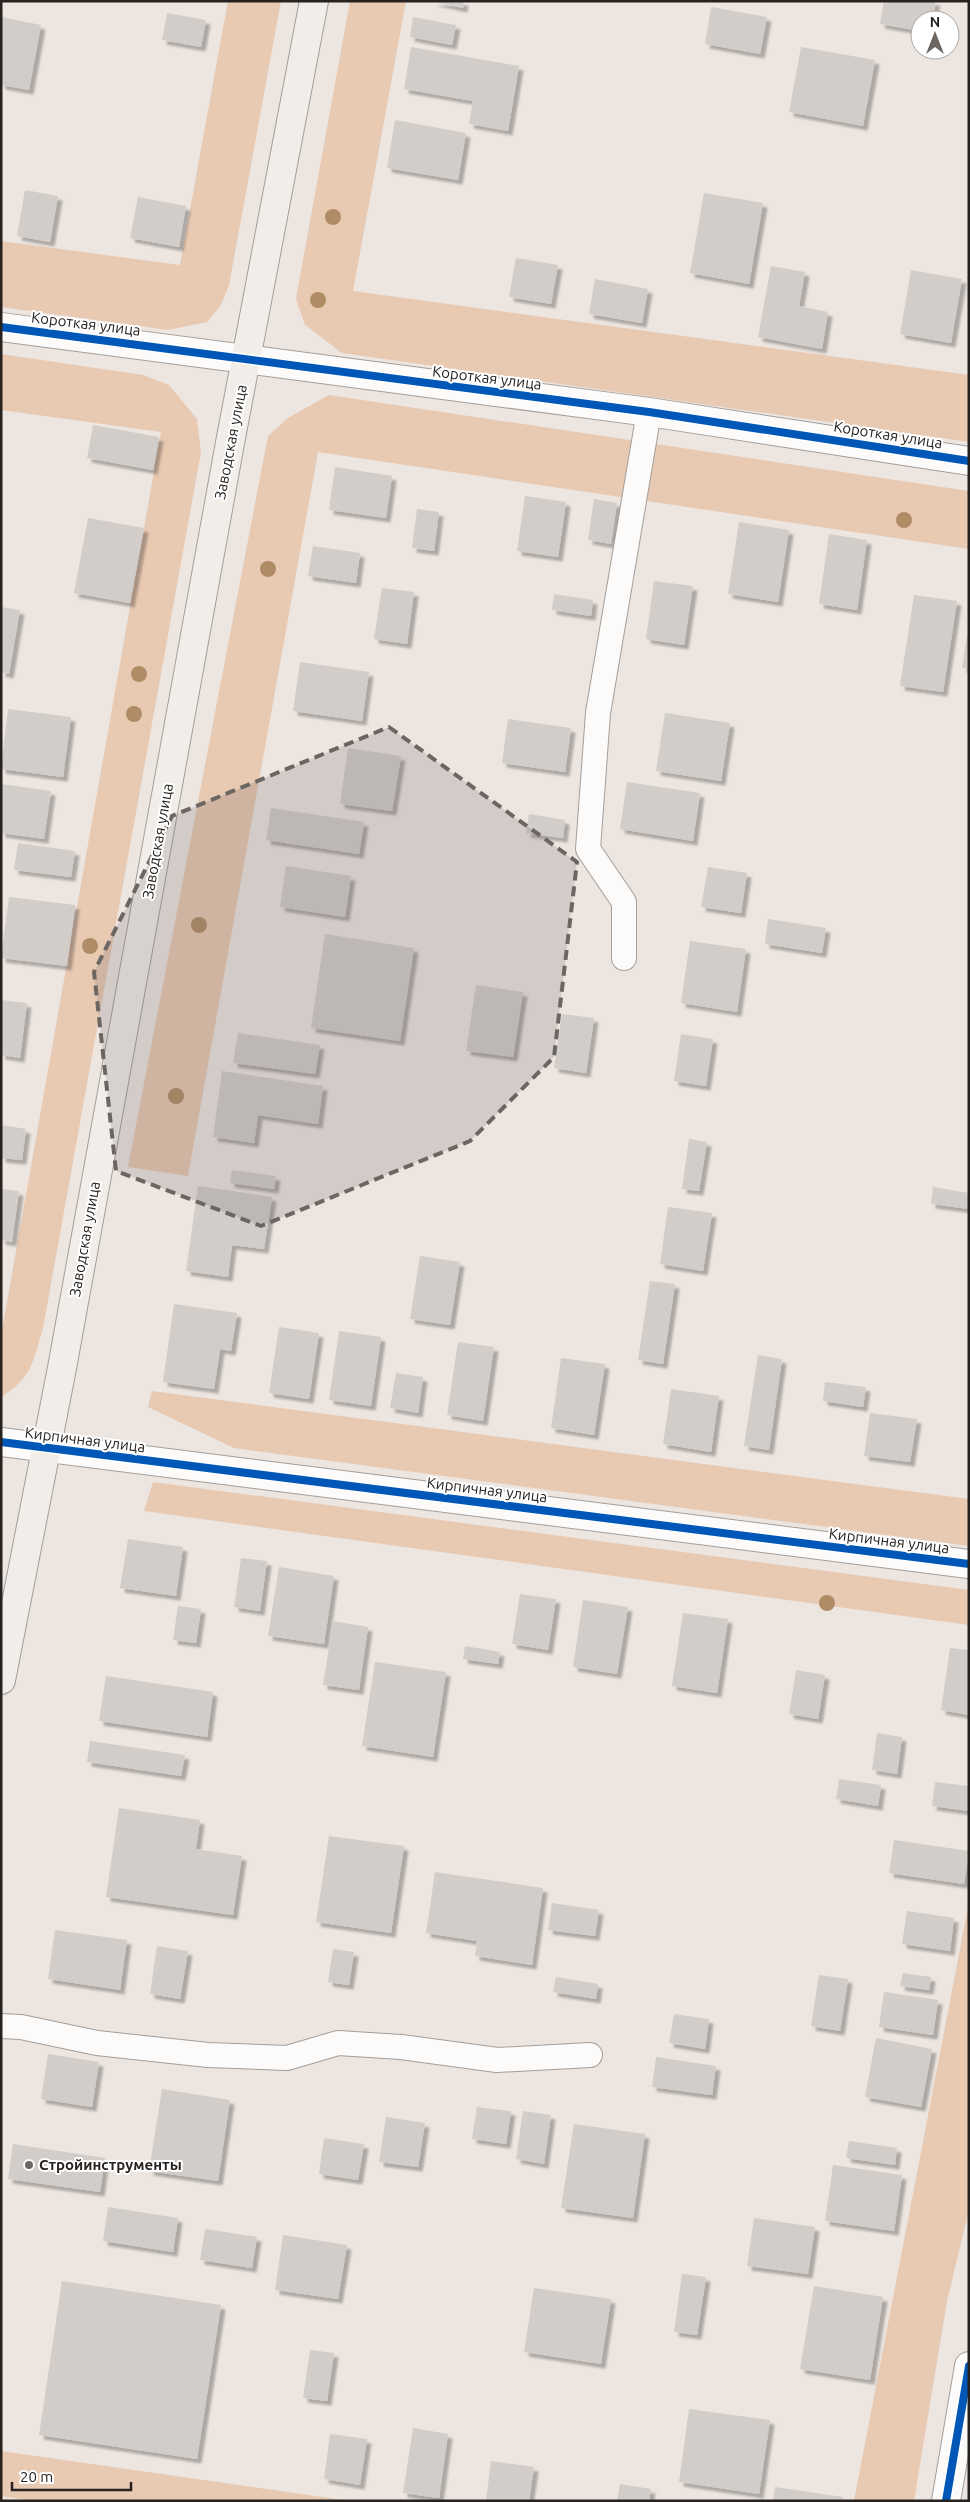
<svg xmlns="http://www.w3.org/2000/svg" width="970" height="2502" font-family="Ubuntu,sans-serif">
  <defs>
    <filter id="shadow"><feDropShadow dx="4.5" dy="4.5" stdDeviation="1" flood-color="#0004"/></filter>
  </defs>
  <rect width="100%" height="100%" fill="#ece5e0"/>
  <path fill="#e8c9b2" d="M228 1H281L229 285 221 305 207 322 168 330 1 307V241L180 265Z
    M350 1H406L353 291 969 375V442L342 353 305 325 296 299Z
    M1 354 143 375 169 385 197 419 201 452 43 1328C33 1361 33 1377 1 1397V1336L161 432 1 410Z
    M329 395 969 491V549L318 452 188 1176 128 1167 268 436 288 418Z
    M152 1391 969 1499V1546L234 1448 148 1407Z
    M153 1482 969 1590V1625L144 1511Z
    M969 1902V2210L947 2301 914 2501H854Z
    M1 2451 350 2501H34L1 2496Z"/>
  <path fill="#d2cdc9" filter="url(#shadow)" d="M431 1H464L463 8Z
    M884 1H936L932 20H920V31L880 24Z
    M711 7 767 17 760 54 705 44Z
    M167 13 206 20 201 47 162 40Z
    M1 17 41 25 29 90 1 85Z
    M413 17 456 25 452 45 410 37Z
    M411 47 519 66 508 131 469 124 473 101 404 89Z
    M801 47 875 60 863 126 789 112Z
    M395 120 466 133 458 180 387 168Z
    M25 190 58 196 50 242 17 236Z
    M704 193 763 203 749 284 690 273Z
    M138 197 186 206 179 247 130 238Z
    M516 258 558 265 551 304 509 297Z
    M771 266 805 272 799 306 828 312 822 349 758 337Z
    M911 270 962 279 951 343 900 334Z
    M595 279 648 289 642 323 589 314Z
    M93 425 159 437 153 470 87 458Z
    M335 467 392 476 386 518 329 510Z
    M525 496 566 502 558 557 517 551Z
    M594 499 617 503 611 544 588 540Z
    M417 509 439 512 434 551 412 548Z
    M88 518 144 528 130 603 74 593Z
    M739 522 789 530 778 602 728 594Z
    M829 534 867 540 857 610 819 604Z
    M313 546 360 553 356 583 308 576Z
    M654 581 693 586 684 645 646 639Z
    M382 588 414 592 407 644 374 639Z
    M554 594 593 600 591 616 552 610Z
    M914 595 957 601 943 692 900 686Z
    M1 607 20 610 9 674 1 672Z
    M967 635 969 636V669L962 668Z
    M300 662 369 672 362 721 293 711Z
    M8 709 71 717 63 777 1 769Z
    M665 713 730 723 721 781 656 771Z
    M508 719 571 728 565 772 502 763Z
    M348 748 401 756 392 811 340 804Z
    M627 782 700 793 693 841 620 829Z
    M1 784 51 791 44 839 1 833Z
    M271 808 364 822 359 854 266 840Z
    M529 814 565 820 563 838 526 833Z
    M18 843 75 851 71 877 14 870Z
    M286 866 351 876 345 917 280 907Z
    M708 867 747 873 741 913 701 907Z
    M9 897 75 905 67 966 1 958Z
    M768 919 826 928 822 953 765 944Z
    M325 934 414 948 400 1041 311 1028Z
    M690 941 746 949 737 1012 681 1003Z
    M476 985 523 992 513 1057 466 1051Z
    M1 1000 27 1003 20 1058 1 1055Z
    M562 1014 594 1018 586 1073 554 1068Z
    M238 1033 320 1045 315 1074 233 1063Z
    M681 1034 713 1039 706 1086 674 1081Z
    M222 1071 323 1086 318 1124 258 1115 254 1143 213 1137Z
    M1 1125 26 1129 22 1160 1 1158Z
    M689 1139 707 1142 699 1191 682 1189Z
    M232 1170 276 1176 274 1189 230 1183Z
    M198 1186 272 1197 264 1249 232 1245 228 1277 186 1271Z
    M933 1187 969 1193V1209L931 1204Z
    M1 1189 19 1191 12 1242 1 1240Z
    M668 1207 712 1213 703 1271 660 1264Z
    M420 1256 460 1262 450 1325 410 1319Z
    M650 1281 675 1284 663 1364 638 1360Z
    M174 1304 237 1313 231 1351 220 1349 214 1389 163 1382Z
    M279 1327 319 1333 309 1399 269 1393Z
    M339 1331 381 1337 371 1406 329 1400Z
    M458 1342 494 1347 483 1421 447 1415Z
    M758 1355 782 1359 769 1450 744 1446Z
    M561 1358 605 1364 594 1435 551 1428Z
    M396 1373 423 1377 418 1413 390 1408Z
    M825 1382 866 1387 863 1407 823 1401Z
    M671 1389 719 1396 711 1452 663 1444Z
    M870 1413 917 1419 910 1462 864 1456Z
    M128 1539 183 1547 176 1596 120 1588Z
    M241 1558 267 1561 260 1611 234 1607Z
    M279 1567 334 1576 324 1644 268 1636Z
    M520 1594 556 1599 548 1650 512 1644Z
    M583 1600 628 1607 617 1674 573 1667Z
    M178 1606 201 1609 196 1643 173 1640Z
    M683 1613 728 1619 717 1693 672 1686Z
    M333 1621 368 1627 359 1690 323 1685Z
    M465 1646 500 1652 498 1664 463 1659Z
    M950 1648 969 1650V1715L941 1710Z
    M375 1662 446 1672 433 1757 362 1746Z
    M796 1670 825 1675 818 1719 789 1714Z
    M106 1676 213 1692 207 1737 99 1721Z
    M877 1733 902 1737 897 1774 872 1770Z
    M90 1741 185 1755 181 1776 87 1762Z
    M839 1779 881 1785 878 1806 836 1799Z
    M935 1782 969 1786V1811L932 1806Z
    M119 1808 200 1820 196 1849 242 1856 233 1915 106 1897Z
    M329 1836 404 1846 391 1933 316 1922Z
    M894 1840 969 1851 964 1884 889 1873Z
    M435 1872 543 1888 532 1965 475 1956 477 1941 426 1933Z
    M552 1903 599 1910 595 1936 548 1930Z
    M907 1911 954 1918 950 1951 902 1944Z
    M55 1930 127 1940 120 1990 48 1979Z
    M157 1946 188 1951 180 1999 150 1994Z
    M333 1949 354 1952 349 1985 328 1982Z
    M903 1973 931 1977 929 1990 900 1986Z
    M819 1975 848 1979 840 2031 811 2026Z
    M556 1977 598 1984 596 1999 553 1992Z
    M884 1992 938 2000 933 2035 879 2027Z
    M674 2014 709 2019 705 2049 669 2043Z
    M876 2038 932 2049 921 2107 865 2097Z
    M48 2054 99 2062 92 2107 41 2099Z
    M656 2057 716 2066 712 2095 652 2087Z
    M162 2089 230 2100 218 2181 149 2171Z
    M477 2107 511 2111 506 2144 472 2139Z
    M523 2111 551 2115 544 2164 516 2159Z
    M386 2117 425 2123 418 2167 379 2162Z
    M574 2124 645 2134 633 2218 561 2208Z
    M324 2138 364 2144 358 2180 319 2174Z
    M849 2141 897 2148 895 2165 846 2158Z
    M13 2144 105 2158 100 2192 8 2179Z
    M833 2165 902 2175 894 2231 825 2221Z
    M108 2207 178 2218 173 2252 103 2241Z
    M754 2218 815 2227 808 2274 747 2266Z
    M205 2229 257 2237 252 2268 200 2260Z
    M283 2235 347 2245 338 2299 275 2290Z
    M682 2274 706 2277 697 2335 674 2332Z
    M62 2281 221 2305 197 2459 39 2435Z
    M814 2286 883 2297 870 2380 800 2369Z
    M534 2288 611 2299 601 2364 524 2352Z
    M310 2350 334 2353 327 2401 303 2398Z
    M689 2409 770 2420 759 2494 679 2482Z
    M413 2428 448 2434 439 2498 403 2493Z
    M330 2434 367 2439 360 2485 324 2479Z
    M491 2461 534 2467 529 2501H486Z
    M620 2484 651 2489 649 2501H617Z
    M775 2487 843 2497 842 2501H773Z"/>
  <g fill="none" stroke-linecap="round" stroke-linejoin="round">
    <defs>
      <path id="lane" d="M624 958V902L588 849 598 713 649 412
        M1 2026 21 2027 97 2043 208 2055 287 2058 338 2043 401 2047 497 2060 590 2055"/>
      <path id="street" d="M1 327 649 412 969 461
        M1 1442 969 1564
        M946 2501 969 2366"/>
      <path id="secondary" d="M1 1680 62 1368 230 443 314 1"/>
    </defs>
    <use href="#lane" stroke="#a39e9a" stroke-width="26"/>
    <use href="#street" stroke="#a39e9a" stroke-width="30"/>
    <use href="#secondary" stroke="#a39e9a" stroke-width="30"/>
    <use href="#lane" stroke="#fcfbfa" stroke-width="24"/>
    <use href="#street" stroke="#fcfbfa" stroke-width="28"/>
    <use href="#secondary" stroke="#f1eee9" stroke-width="28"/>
    <defs>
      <path id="cycleway" d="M1 327 649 412 969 461
        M1 1442 969 1564
        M946 2501 969 2366"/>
    </defs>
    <use href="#cycleway" stroke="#fff" stroke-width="11"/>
    <use href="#cycleway" stroke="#0057b8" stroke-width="8"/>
  </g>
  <g fill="#b08c66">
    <circle cx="333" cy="217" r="8"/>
    <circle cx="318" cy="300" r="8"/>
    <circle cx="904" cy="520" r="8"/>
    <circle cx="268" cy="569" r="8"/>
    <circle cx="139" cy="674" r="8"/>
    <circle cx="134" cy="714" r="8"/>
    <circle cx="199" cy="925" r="8"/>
    <circle cx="90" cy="946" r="8"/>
    <circle cx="176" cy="1096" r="8"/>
    <circle cx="827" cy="1603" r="8"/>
  </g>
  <path fill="#6c6663" fill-opacity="0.2" stroke="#6c6663" stroke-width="4" stroke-dasharray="10 6" stroke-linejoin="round" d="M389 727 577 862 554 1057 470 1141 261 1226 116 1171 94 972 172 816Z"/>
  <circle fill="#6c6663" stroke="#fff" stroke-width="2" cx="29" cy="2165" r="5"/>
  <g text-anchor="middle" stroke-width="4" stroke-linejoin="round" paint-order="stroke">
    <g font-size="15" fill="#27221f" stroke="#fff">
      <text transform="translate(86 324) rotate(7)" y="5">Короткая улица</text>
      <text transform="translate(487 378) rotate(7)" y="5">Короткая улица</text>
      <text transform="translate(888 435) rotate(9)" y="5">Короткая улица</text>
      <text transform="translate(231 442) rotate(-79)" y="5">Заводская улица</text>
      <text transform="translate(158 841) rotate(-80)" y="5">Заводская улица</text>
      <text transform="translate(85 1239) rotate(-80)" y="5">Заводская улица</text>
      <text transform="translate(85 1440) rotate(7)" y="5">Кирпичная улица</text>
      <text transform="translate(487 1490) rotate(7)" y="5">Кирпичная улица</text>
      <text transform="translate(889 1541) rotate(7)" y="5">Кирпичная улица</text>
    </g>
    <g font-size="15" font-weight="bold" fill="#27221f" stroke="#fff" text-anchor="start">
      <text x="39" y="2170">Стройинструменты</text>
    </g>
  </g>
  <rect width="970" height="2502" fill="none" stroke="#27221f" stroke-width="5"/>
  <g transform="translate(935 35)"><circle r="24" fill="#ffffff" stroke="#a9a7a5"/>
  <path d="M0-4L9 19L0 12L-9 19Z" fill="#6c6663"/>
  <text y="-8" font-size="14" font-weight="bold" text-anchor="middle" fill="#27221f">N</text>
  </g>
  <path d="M12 2482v8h119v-8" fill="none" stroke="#27221f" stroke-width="2.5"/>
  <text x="20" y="2482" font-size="15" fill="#27221f" stroke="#ffffff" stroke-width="4" paint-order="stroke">20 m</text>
</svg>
